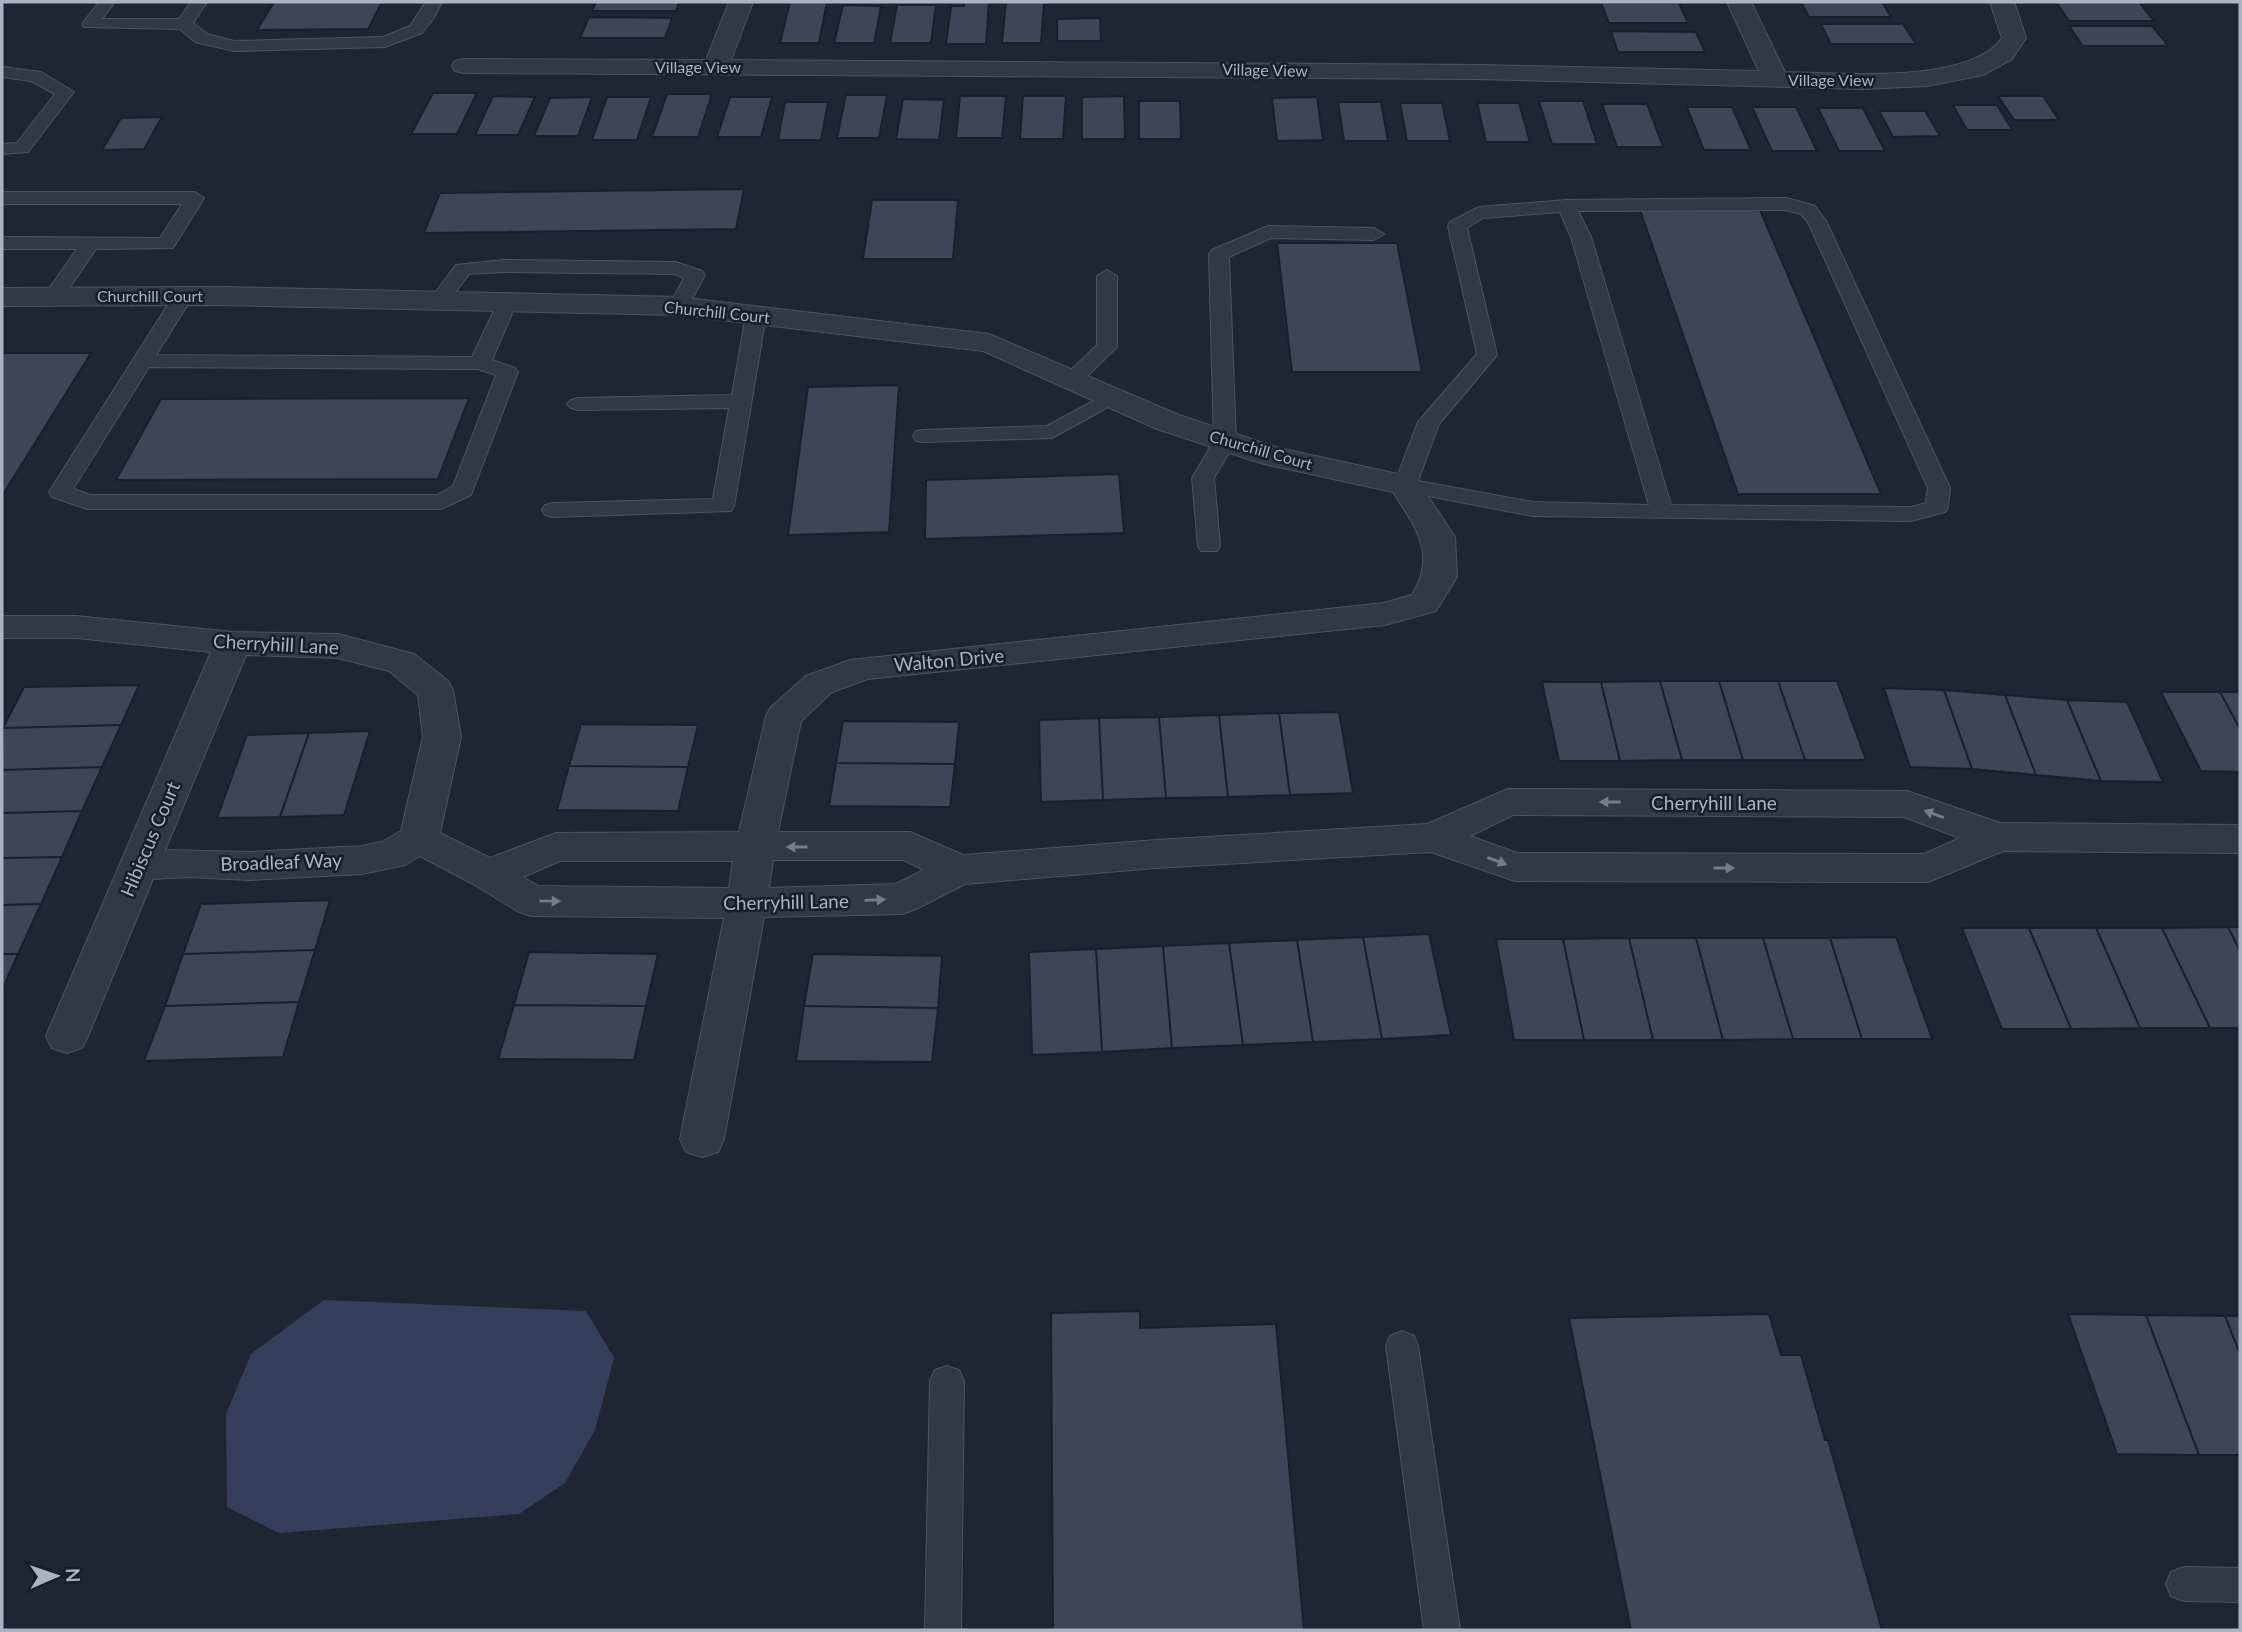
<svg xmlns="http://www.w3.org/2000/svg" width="2242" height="1632" font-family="Lato,sans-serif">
  <rect width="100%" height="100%" fill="#202534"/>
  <path fill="#353e5a" d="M324 1300 586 1311 614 1358 595 1430 565 1483 519 1514 279 1533 227 1507 226 1414 251 1354Z"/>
  <path fill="#3e4557" stroke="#1b1f2b" stroke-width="2" d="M274 2H382L368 29 257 30Z
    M596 2H679L676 11H592Z
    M790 2H827L819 43H780Z
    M964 2H989L986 44H946L951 6H964Z
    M1006 2H1044L1041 43H1002Z
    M1801 2H1882L1891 17H1809Z
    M2056 2H2139L2154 21H2069Z
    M1601 3H1679L1688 23H1609Z
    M843 5 881 6 874 43H834Z
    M897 5H936L931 43H890Z
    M589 17 672 18 665 38H580Z
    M1100 18 1101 41H1057V19Z
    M1821 24H1903L1916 44H1831Z
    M2069 26H2152L2168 46H2083Z
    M1611 31 1696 32 1705 52H1618Z
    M433 93H477L457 134H411Z
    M667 94H712L698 137H652Z
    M846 95H887L879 138H837Z
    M493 96 535 97 518 135H475Z
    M960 96H1006L1002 138H956Z
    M1023 96H1066L1063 139H1020Z
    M1124 96 1125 139H1082V97Z
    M1998 96H2043L2059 120H2014Z
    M592 97 578 136H534L550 98Z
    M607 97H651L637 140H592Z
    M730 97H772L761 137H717Z
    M1317 97 1323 140 1277 141 1272 98Z
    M903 99 944 100 939 140 896 139Z
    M1139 101H1180L1181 139H1139Z
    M1539 101H1583L1597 144H1552Z
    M785 102H828L821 140H778Z
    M1338 102H1381L1388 141H1344Z
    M1400 103H1442L1450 141H1407Z
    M1477 103H1519L1530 142H1486Z
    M1602 104H1647L1663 147H1617Z
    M1953 105H1997L2012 130H1967Z
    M1687 107H1732L1751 150H1704Z
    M1752 107H1796L1817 151H1772Z
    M1818 108H1863L1885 151H1839Z
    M1879 111H1925L1940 136 1893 137Z
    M162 117 144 149 102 150 121 118Z
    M744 189 736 229 424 233 440 193Z
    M872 200H958L953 259H863Z
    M1640 210H1760L1881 494H1738Z
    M1277 243H1397L1422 372H1292Z
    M2 353H91L2 496Z
    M899 385 889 532 788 535 808 387Z
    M469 398 438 479 116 480 161 399Z
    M1119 474 1124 533 925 539 926 480Z
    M1660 681 1682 760 1620 761 1601 682Z
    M1660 681H1719L1743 760H1682Z
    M1719 681H1778L1805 760H1743Z
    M1778 681H1837L1866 760H1805Z
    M1542 682H1601L1620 761H1559Z
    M139 685 121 725 3 728 24 687Z
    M1884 688 1944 690 1972 769 1910 767Z
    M1944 690 2005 695 2036 775 1972 769Z
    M2161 692H2220L2240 729V772L2201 771Z
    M2220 692H2240V729Z
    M2005 695 2067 700 2101 781 2036 775Z
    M2067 700 2127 702 2163 782 2101 781Z
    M1339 712 1353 793 1290 795 1279 713Z
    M1279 713 1290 795 1228 797 1219 715Z
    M1219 715 1228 797 1166 798 1159 717Z
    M1159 717 1166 798 1103 800 1099 718Z
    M1099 718 1103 800 1041 802 1039 720Z
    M843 721 959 722 955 764 836 763Z
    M581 724 698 725 688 767 569 766Z
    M121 725 102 767 2 770 3 728Z
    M370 731 344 815 280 817 309 733Z
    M309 733 280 817 217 818 247 735Z
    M836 763 955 764 950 807 829 806Z
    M569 766 688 767 678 811 557 810Z
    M102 767 82 811 2 813V770Z
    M82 811 62 857 2 858V813Z
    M62 857 41 904 2 905V858Z
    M330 900 315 950 183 954 201 904Z
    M41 904 18 954H2V905Z
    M2228 927H2240V951Z
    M2228 927 2240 951V1028H2210L2162 928Z
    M1962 928H2029L2071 1029H2002Z
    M2029 928H2096L2140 1028 2071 1029Z
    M2096 928H2162L2210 1028H2140Z
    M1429 934 1451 1035 1382 1039 1363 937Z
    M1363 937 1382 1039 1313 1042 1297 940Z
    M1896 937 1932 1039H1862L1830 938Z
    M1629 938H1696L1723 1040H1653Z
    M1629 938 1653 1040H1584L1563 939Z
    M1696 938H1763L1793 1039 1723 1040Z
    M1763 938H1830L1862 1039H1793Z
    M1496 939H1563L1584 1040H1514Z
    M1297 940 1313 1042 1243 1045 1229 943Z
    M1229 943 1243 1045 1172 1048 1163 946Z
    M1163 946 1172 1048 1102 1052 1096 949Z
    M1096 949 1102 1052 1032 1055 1029 952Z
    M315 950 299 1002 165 1006 183 954Z
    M529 952 658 954 646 1006 514 1005Z
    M2 954H18L2 990Z
    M813 954 942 956 938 1008 804 1006Z
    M299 1002 283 1057 144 1061 165 1006Z
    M514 1005 646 1006 634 1060 498 1059Z
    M804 1006 938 1008 932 1062 796 1061Z
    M1140 1311V1328L1276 1324 1304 1630H1053L1051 1313Z
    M1769 1314 1781 1355H1801L1825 1440H1828L1882 1630H1631L1569 1318Z
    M2068 1314 2146 1315 2199 1455 2117 1454Z
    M2146 1315 2225 1316 2240 1354V1455H2199Z
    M2225 1316H2240V1354Z"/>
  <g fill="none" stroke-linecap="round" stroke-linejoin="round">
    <defs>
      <path id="lane" d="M99 2H115L102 19H179L191 2H207L193 23 207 34 234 41 383 37 410 26 426 2H442L433 19 422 33 385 47 234 51 195 42 180 29 84 27 82 24Z
        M2 67 41 72 74 92 28 152 2 154V144L17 143 55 94 31 81 2 77Z
        M2 192H195L204 198 173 248 96 249 61 300H47L44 296 77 249H2V237L160 238 182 204H2Z
        M1787 198 1815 206 1826 221 1950 488 1948 507 1945 512 1911 521 1533 516 1397 490 1394 485 1418 422 1477 354 1448 226 1450 222 1479 207 1566 200ZM1786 210 1801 214 1808 222 1928 488 1926 503 1911 507 1671 505 1591 237 1578 211ZM1560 212 1571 237 1649 505 1533 502 1418 481 1439 424 1497 355 1467 228 1483 218Z
        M1268 226 1374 228 1384 234 1374 240 1271 238 1229 257 1236 441 1214 478 1220 546 1217 551H1201L1198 546 1192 478 1214 441 1209 254 1212 250Z
        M504 260 676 262 702 271 705 275 686 310H672L669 306 684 278 674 274 504 272 469 274 446 305H432L429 301 456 265Z
        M1107 270 1117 276V347L1079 384H1065L1062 380 1065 376 1097 345V276Z
        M183 290 190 292 193 296 156 355 472 357 500 298H514L517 302 492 360 515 368 518 372 471 495 441 509H87L52 497 49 492 176 292ZM149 367 478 369 496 375 453 486 437 495H90L73 489Z
        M756 309 763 311 766 315 734 506 731 511 553 517 545 515 542 510 545 505 553 503 713 499 729 408 578 410 571 408 567 404 571 400 578 398 732 395 746 315 749 311Z
        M1112 391 1119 393 1123 397 1119 401 1052 438 924 442 916 441 913 436 916 431 924 430 1047 426Z
        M1402 1331 1414 1336 1418 1346 1460 1630H1424L1386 1346 1390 1336Z
        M947 1366 959 1370 964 1381 961 1630H925L930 1381 935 1370Z
        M2184 1567 2240 1568V1602L2184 1601 2171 1596 2166 1584 2171 1572Z"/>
      <path id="street" d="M729 2H753L731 60 1477 65 1759 71 1727 2H1751L1785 72C1838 73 1969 85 2002 38L1990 2H2014L2026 38 2012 59 1983 75 1927 86 1862 89 1477 79 464 73 455 71 452 66 455 61 464 59 706 60Z
        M219 287 679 297 989 334 1179 415 1279 448 1416 478 1455 537 1457 577 1436 611 1385 625 868 679 832 692 801 721 778 832H910L963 855 1156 840 1427 824 1508 789 1907 791 2000 823 2240 825V853L2003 851 1928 882 1515 881 1431 852 1156 868 965 884 916 909 902 914 764 917 724 1139 718 1152 702 1157 686 1152 680 1139 724 918 531 916 517 911 475 885 420 856 405 865 362 874 249 880 188 877 153 879 88 1036 82 1048 67 1053 52 1048 46 1036 211 652 76 638H2V616H76L233 632 338 634 414 654 448 681 453 690 461 737 440 833 490 858 556 833 739 832 766 716 771 707 806 676 850 660 1384 603 1412 595C1437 554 1416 528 1393 492L1260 463 1157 429 983 351 679 315 219 305 2 306V288ZM246 655 338 658 389 671 418 695 423 737 401 831 382 842 362 846 249 852 165 850ZM1513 815 1904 817 1960 838 1924 854 1517 853 1470 836ZM773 860H904L924 870 896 884 769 888ZM560 861H733L729 888 538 886 523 877Z"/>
    </defs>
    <use href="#lane" stroke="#4e5260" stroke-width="2"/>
    <use href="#street" stroke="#4e5260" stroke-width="2"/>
    <use href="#lane" fill="#333845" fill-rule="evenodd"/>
    <use href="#street" fill="#333845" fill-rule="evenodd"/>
  </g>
  <defs><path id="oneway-solid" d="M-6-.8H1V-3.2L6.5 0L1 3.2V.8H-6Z" transform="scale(1.75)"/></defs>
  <g fill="#767b8a">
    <use href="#oneway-solid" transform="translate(1610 802) rotate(-180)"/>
    <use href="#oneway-solid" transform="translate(1934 814) rotate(-160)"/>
    <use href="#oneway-solid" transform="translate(797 847) rotate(180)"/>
    <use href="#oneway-solid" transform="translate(1497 861) rotate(20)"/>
    <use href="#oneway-solid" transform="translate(1724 868)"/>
    <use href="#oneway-solid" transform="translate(875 900) rotate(-2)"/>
    <use href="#oneway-solid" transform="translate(550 901) rotate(1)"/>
  </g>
  <g text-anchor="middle" stroke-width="5" stroke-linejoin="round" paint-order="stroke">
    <g font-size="16" fill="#adb2c2" stroke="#191d29">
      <text x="698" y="73">Village View</text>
      <text transform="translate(1265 70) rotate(1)" y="6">Village View</text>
      <text x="1831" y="86">Village View</text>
      <text x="150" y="302">Churchill Court</text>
      <text transform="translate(717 312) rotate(6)" y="6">Churchill Court</text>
      <text transform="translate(1261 450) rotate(16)" y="6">Churchill Court</text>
    </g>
    <g font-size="19" fill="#adb2c2" stroke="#191d29">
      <text transform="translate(276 644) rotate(3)" y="7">Cherryhill Lane</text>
      <text transform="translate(949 660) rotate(-5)" y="7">Walton Drive</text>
      <text x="1714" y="810">Cherryhill Lane</text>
      <text transform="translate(150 839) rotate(-67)" y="7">Hibiscus Court</text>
      <text transform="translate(281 862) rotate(-2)" y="7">Broadleaf Way</text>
      <text transform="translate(786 902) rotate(-1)" y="7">Cherryhill Lane</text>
    </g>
  </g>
  <rect width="2242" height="1632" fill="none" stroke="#adb2c2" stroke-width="7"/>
  <g transform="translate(56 1576) rotate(88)" stroke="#191d29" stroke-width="5" paint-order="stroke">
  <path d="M0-5L12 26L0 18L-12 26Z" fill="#adb2c2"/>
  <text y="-10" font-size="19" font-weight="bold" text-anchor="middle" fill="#adb2c2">N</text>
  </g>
</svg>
